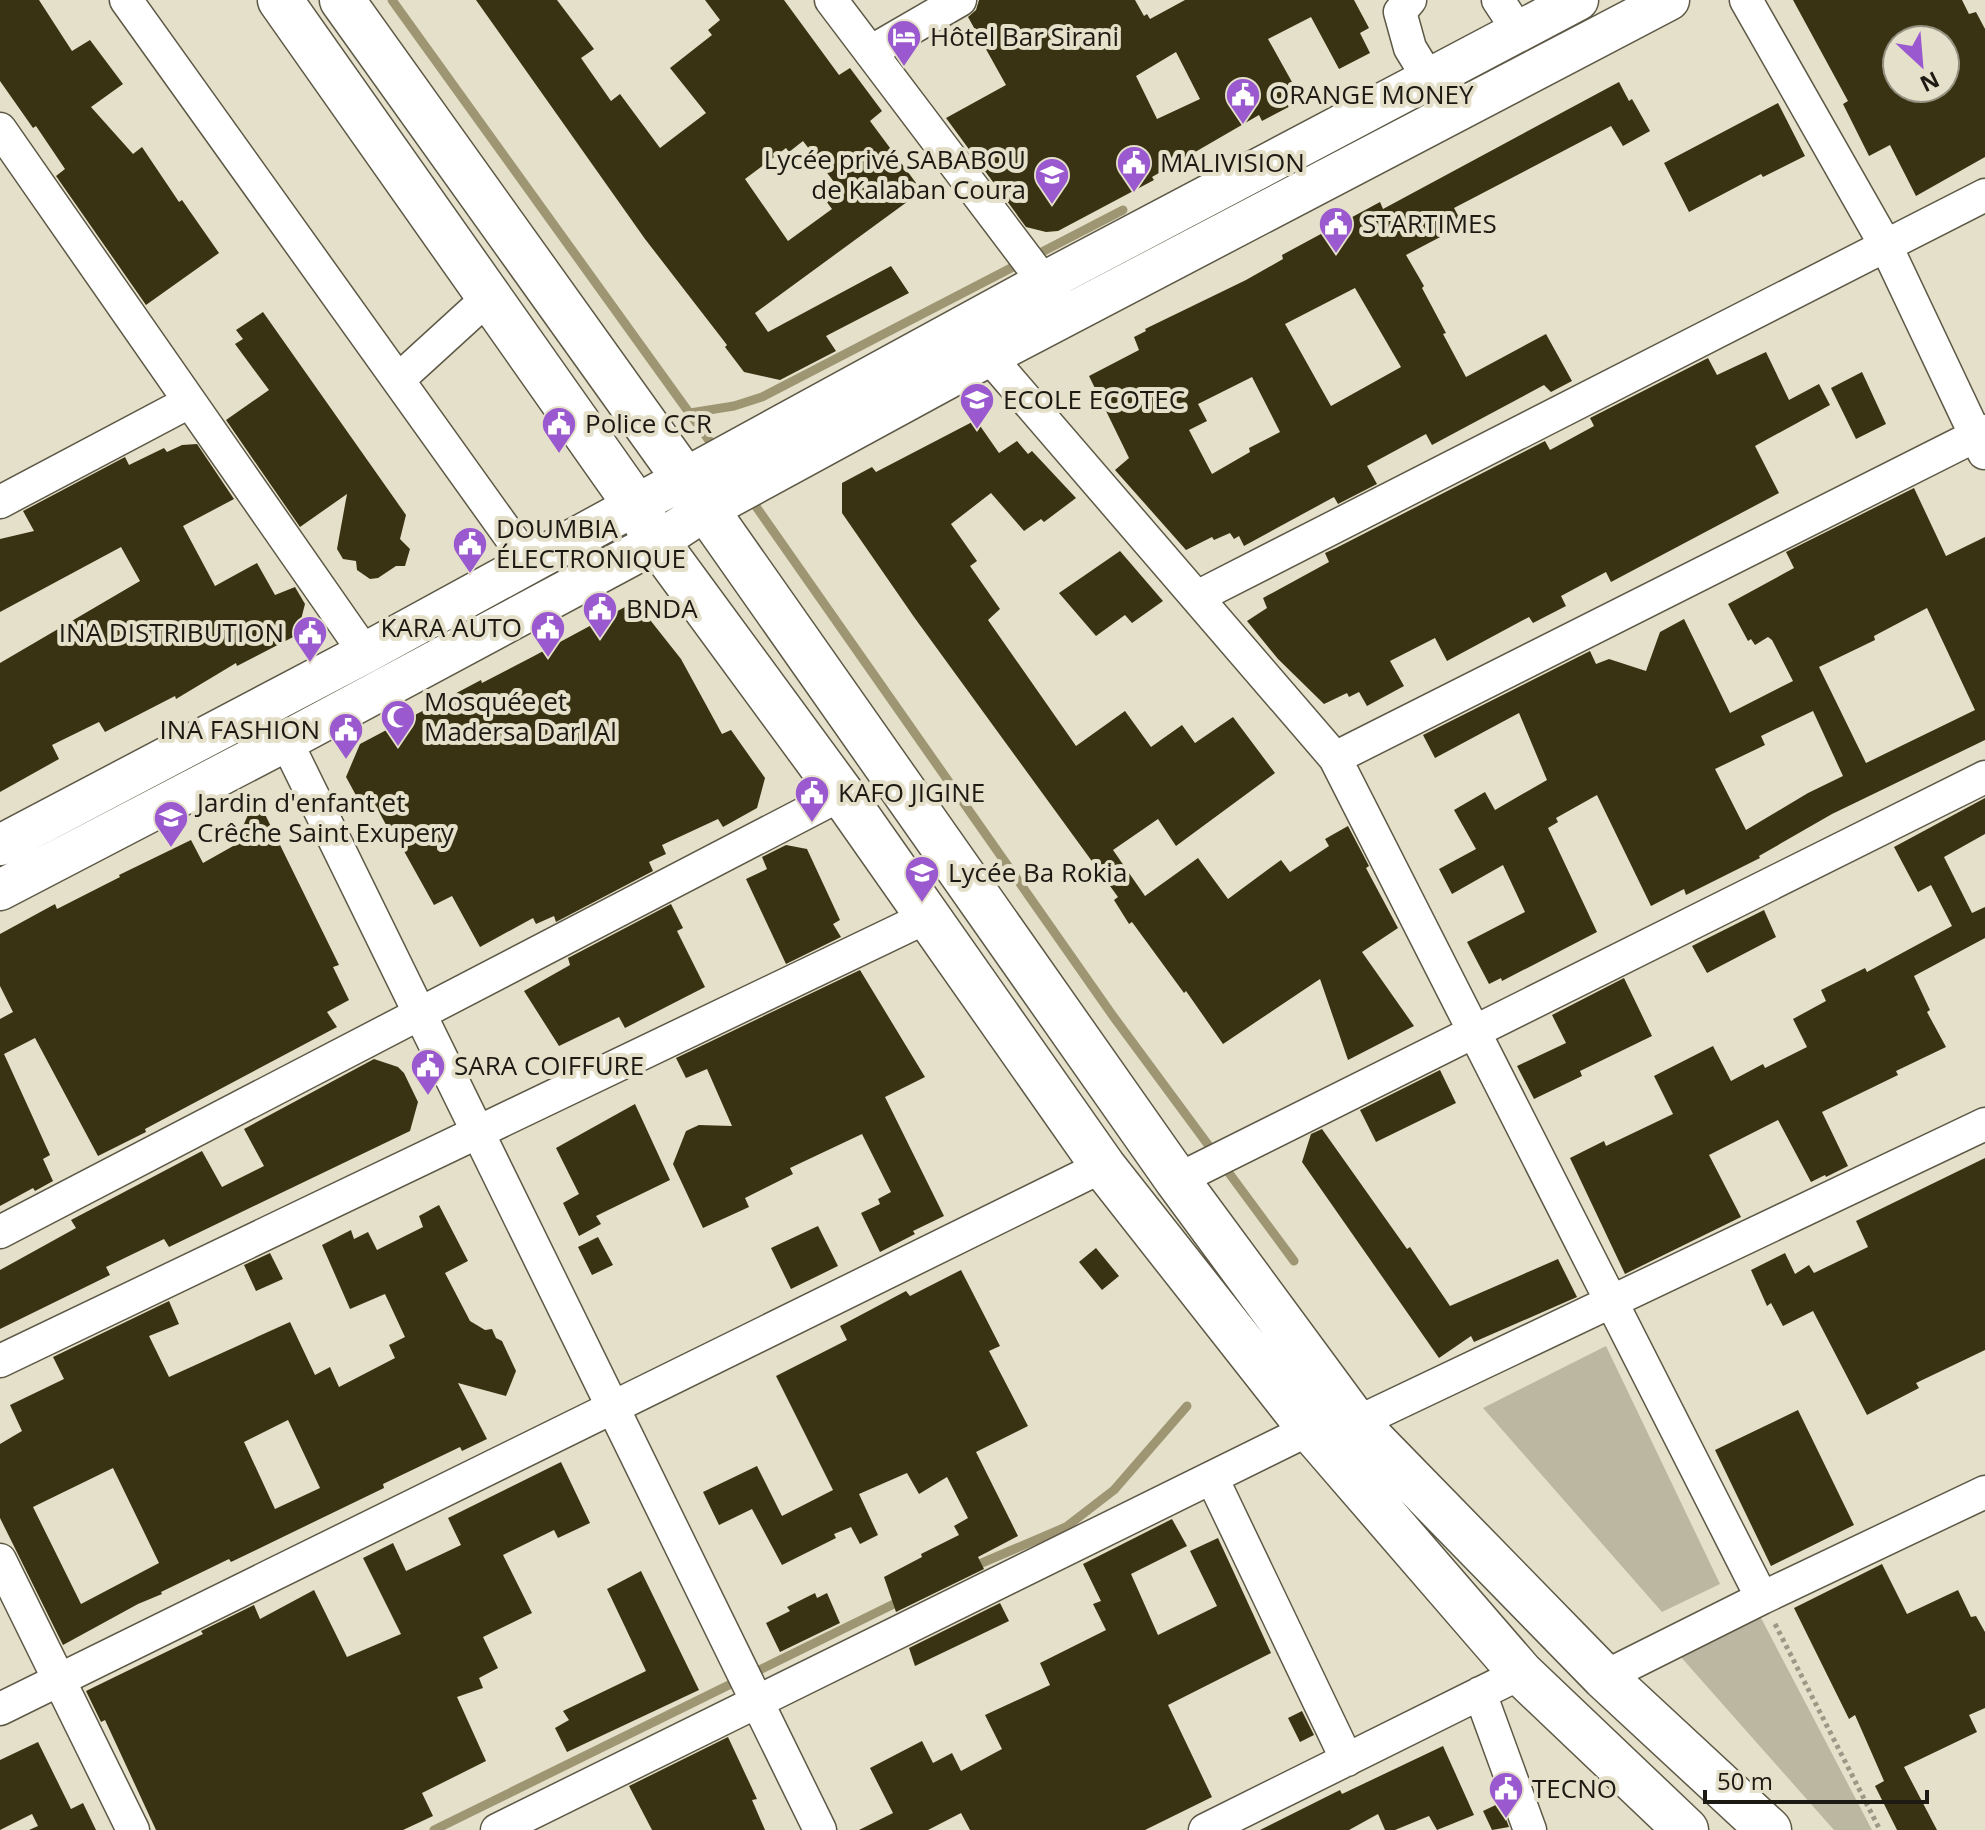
<svg xmlns="http://www.w3.org/2000/svg" width="1985" height="1830" font-family="'Open Sans',sans-serif">
  <rect width="100%" height="100%" fill="#e5e0ca"/>
  <path fill="#bcb7a0" d="M1606 1346 1720 1584 1662 1612 1483 1408Z
    M1760 1616 1872 1830H1834L1680 1656Z"/>
  <g fill="none" stroke-linecap="round" stroke-linejoin="round">
    <path stroke="#9e9673" stroke-width="9" d="M392 0 716 450
      M690 413 734 406 762 397 1123 210
      M750 498 1113 1016 1294 1261
      M970 1568 1066 1527 1114 1490 1187 1406
      M434 1830 902 1600"/>
  </g>
  <path fill="#3a3313" fill-rule="evenodd" d="M0 0H39L72 51 90 40 123 84 91 107 133 154 142 147 179 202 182 200 219 253 146 305 56 176 65 169 36 126 33 128 0 81Z
    M476 0H557L594 49 581 58 611 101 620 94 660 148 706 113 670 68 712 35 708 30 720 20 705 0H784L839 75 850 68 882 111 870 121 922 191 755 313 768 332 891 266 909 293 826 336 836 351 780 380 744 372 725 347 727 345 645 239ZM803 141 834 182 820 193 832 209 788 241 745 179 786 148 789 152Z
    M979 0H1135L1144 16 1147 14 1150 19 1185 0H1354L1369 28 1360 33 1370 53 1339 69 1311 17 1268 39 1302 100 1262 121 1259 115 1152 177 1154 180 1058 231 1046 232 1026 227 946 118 1006 85 968 17 976 10ZM1176 52 1200 99 1157 119 1136 76Z
    M1793 0H1962L1969 14 1976 12 1985 29V157L1916 196 1890 145 1869 156 1843 104 1848 101ZM1897 40H1945V88H1897Z
    M1619 82 1629 101 1632 99 1650 131 1623 146 1611 126 1454 208 1463 225 1406 255 1424 286 1422 288 1446 333 1443 334 1466 377 1546 334 1572 381 1551 392 1544 385 1432 445 1426 434 1367 466 1377 484 1338 504 1334 497 1244 546 1239 536 1234 539 1230 533 1214 540 1212 537 1186 550 1115 470 1129 458 1089 376 1139 350 1134 337 1146 331 1145 329 1246 280 1283 259 1282 255 1380 202 1383 209ZM1355 288 1401 367 1331 406 1285 324ZM1252 377 1280 432 1249 448 1250 452 1212 474 1189 430 1207 421 1198 404Z
    M1778 103 1805 156 1763 177 1761 174 1689 212 1664 163Z
    M263 312 406 515 400 539 410 549 405 566H396L378 578 370 579 357 570 356 561 343 559 337 549 347 494 300 527 226 420 269 390 235 344 243 339 236 330Z
    M1766 352 1789 400 1819 384 1830 405 1755 446 1779 493 1611 582 1606 572 1561 596 1566 606 1533 623 1529 617 1447 661 1435 638 1390 661 1404 686 1367 706 1359 692 1349 697 1347 693 1324 704 1278 659 1247 621 1267 608 1263 598 1329 562 1325 553 1336 548 1545 441 1550 450 1594 426 1590 418 1708 358 1717 375Z
    M1862 372 1886 424 1856 439 1831 388Z
    M976 420 999 453 1017 441 1028 454 1032 451 1076 498 1044 522 1041 519 1024 531 991 493 951 524 977 561 970 566 1000 609 988 620 1076 746 1125 711 1151 747 1182 725 1195 743 1233 717 1275 773 1176 846 1158 819 1113 850 1145 896 1198 858 1228 899 1281 860 1290 872 1329 846 1325 839 1348 826 1369 866 1366 868 1398 928 1362 952 1414 1026 1348 1060 1320 979 1223 1044 1186 991 1184 993 1132 922 1129 924 1114 900 1118 897 914 617 842 513V483L872 467 876 472Z
    M197 444 234 499 183 526 215 586 257 563 275 595 295 587 305 604 297 635 237 666 236 663 176 699 175 696 105 732 99 722 52 745 59 759 0 792V663L140 581 121 547 0 612V539L34 531 23 511 125 457 129 465 164 448 167 452 182 445Z
    M1914 488 1946 556 1985 537V740L1832 814 1759 856 1760 858 1686 895 1684 889 1651 906 1597 795 1556 818 1558 822 1548 828 1597 932 1502 981 1501 978 1489 984 1467 942 1525 912 1503 865 1452 894 1439 869 1476 849 1454 810 1485 792 1495 810 1547 780 1519 713 1435 758 1423 735 1590 651 1596 664 1609 659 1646 671 1660 632 1684 619 1730 713 1793 681 1772 640 1768 637 1755 645 1751 639 1748 641 1728 604 1794 568 1786 552ZM1927 608 1975 710 1866 763 1819 667 1875 640 1874 636ZM1813 711 1843 776 1808 793 1746 830 1715 769 1765 745 1761 736Z
    M1120 551 1163 601 1132 623 1125 615 1096 636 1059 593Z
    M625 607 643 611 681 659 722 734 731 730 765 778 757 808 723 827 718 819 662 845 666 854 649 862 653 871 556 922 554 916 536 924 533 918 480 947 452 896 434 905 395 835 392 836 369 793 358 799 346 777 360 744 481 680 482 683 534 656Z
    M256 796 339 965 333 967 349 1000 327 1012 337 1027 145 1129 146 1132 98 1156 35 1038 4 1054 50 1155 43 1159 53 1181 35 1191 33 1188 0 1206V1019L13 1012 0 986V934L55 904 57 909 120 877 119 875 191 840 203 863 235 845Z
    M1985 798V834L1944 857 1972 913 1985 907V938L1914 976 1930 1010 1927 1012 1946 1047 1896 1071 1898 1075 1822 1112 1848 1166 1826 1177 1825 1175 1811 1182 1778 1120 1709 1155 1741 1217 1625 1274 1570 1158 1604 1141 1606 1146 1673 1114 1654 1076 1713 1046 1731 1081 1763 1064 1765 1068 1807 1047 1793 1019 1826 1001 1821 990 1865 968 1867 972 1952 926 1931 885 1918 892 1894 847Z
    M786 845 807 849 840 920 833 924 841 937 786 964 746 879 767 869 762 857Z
    M671 904 683 928 677 931 705 987 625 1028 619 1017 559 1046 524 991 570 965 568 958Z
    M1764 910 1776 937 1707 973 1692 946Z
    M860 970 925 1077 885 1097 944 1216 913 1231 915 1234 880 1252 861 1213 880 1204 878 1199 891 1192 862 1134 790 1168 793 1174 745 1198 749 1207 703 1228 673 1164 686 1131 699 1125 732 1126 707 1069 686 1078 676 1058Z
    M1624 978 1652 1036 1580 1071 1582 1076 1534 1099 1517 1066 1566 1043 1552 1015Z
    M374 1059 398 1067 404 1073 418 1102 410 1131 169 1247 164 1239 106 1267 110 1275 0 1329V1270L76 1228 71 1220 202 1151 222 1187 264 1166 244 1129Z
    M1440 1070 1456 1103 1376 1142 1360 1110Z
    M635 1104 670 1180 596 1216 601 1224 579 1236 563 1203 579 1194 556 1148Z
    M1322 1129 1407 1249 1410 1247 1450 1306 1558 1259 1577 1297 1474 1342 1471 1336 1439 1358 1302 1162 1311 1134Z
    M1985 1158V1350L1916 1383 1919 1388 1867 1415 1813 1311 1783 1326 1771 1303 1767 1306 1751 1270 1785 1253 1795 1274 1809 1265 1814 1273 1868 1247 1856 1221Z
    M439 1205 468 1261 445 1273 470 1321 485 1330 492 1329 496 1338 502 1341 516 1371 506 1396 458 1383 487 1439 462 1451 460 1447 383 1484 384 1488 231 1562 229 1559 161 1592 162 1594 138 1604 63 1645 0 1518V1444L22 1431 10 1405 64 1379 53 1357 169 1301 179 1324 149 1336 169 1377 290 1322 315 1375 330 1367 339 1387 395 1358 389 1345 405 1337 385 1294 350 1309 322 1245 351 1230 354 1239 368 1232 377 1250 423 1227 419 1216ZM288 1420 320 1488 275 1509 244 1442ZM113 1468 159 1563 81 1604 33 1507Z
    M818 1226 838 1266 791 1289 771 1248Z
    M598 1237 613 1265 592 1275 578 1247Z
    M1096 1248 1119 1276 1102 1290 1079 1262Z
    M270 1253 283 1279 256 1291 244 1265Z
    M961 1270 1000 1346 989 1351 1028 1426 976 1452 1018 1536 978 1557 984 1569 896 1612 884 1577 922 1557 921 1554 959 1535 954 1526 968 1518 947 1477 919 1494 907 1473 859 1494 878 1535 860 1544 851 1527 834 1534 836 1538 782 1565 752 1509 719 1525 703 1492 757 1466 782 1516 833 1490 776 1376 847 1340 840 1326 906 1291 910 1296Z
    M1798 1410 1854 1525 1771 1566 1715 1450Z
    M561 1462 590 1523 558 1538 554 1530 503 1555 532 1613 483 1637 498 1668 479 1678 483 1688 457 1697 486 1761 422 1793 433 1816 403 1830H156L105 1720 101 1722 86 1691 203 1634 201 1631 254 1605 260 1619 314 1590 347 1657 401 1634 363 1558 393 1543 406 1571 461 1545 448 1518Z
    M1172 1519 1187 1546 1131 1574 1158 1635 1217 1606 1190 1551 1218 1538 1271 1653 1168 1705 1212 1797 1145 1830H970L961 1813 928 1830H859L893 1813 870 1768 922 1741 933 1763 952 1753 961 1771 1002 1749 985 1715 1050 1685 1040 1663 1106 1630 1093 1604 1101 1601 1083 1564Z
    M1882 1564 1907 1614 1958 1590 1971 1617 1976 1616 1985 1632V1708L1969 1715 1977 1732 1904 1767 1937 1830H1897L1875 1786 1884 1781 1855 1715 1849 1719 1794 1608Z
    M641 1571 699 1690 567 1752 555 1728 569 1720 563 1711 646 1671 607 1589Z
    M815 1593 817 1598 827 1593 840 1623 780 1652 766 1623 790 1611 787 1607Z
    M1000 1603 1009 1621 915 1666 909 1648Z
    M1302 1711 1314 1735 1300 1742 1288 1718Z
    M728 1737 757 1799 752 1800 765 1830H652L629 1786Z
    M38 1742 71 1809 83 1803 96 1830H29L38 1826 32 1814 0 1830V1760Z
    M1443 1746 1474 1815 1437 1830 1429 1816 1395 1830H1385L1378 1814 1349 1830H1260L1340 1790 1342 1794Z
    M1500 1803 1509 1827 1492 1830 1483 1811Z"/>
  <g fill="none" stroke-linecap="round" stroke-linejoin="round">
    <defs>
      <path id="minor" d="M126 0 529 563
        M831 0 1057 299
        M1410 0 1400 12 1410 48 1429 79
        M1498 0 1519 32
        M1746 0 1886 246 1984 453
        M872 51 960 0
        M0 129 365 653
        M974 339 1335 758 1762 1598 1604 1677
        M398 380 489 297
        M0 502 189 402
        M1197 597 1985 195
        M286 741 820 1830
        M1335 758 1985 431
        M1177 1180 1985 777
        M0 1232 842 794
        M0 1361 927 917
        M1212 1478 1347 1760
        M0 1560 133 1830
        M1762 1598 1985 1492
        M1480 1693 1530 1830
        M0 1709 1103 1166
        M497 1830 1310 1429 1356 1423 1985 1124
        M1205 1830 1521 1673"/>
      <path id="major" d="M0 845 365 653 1044 282 1578 0
        M0 890 286 741 657 542 706 510 989 356 1669 0"/>
      <path id="highway" d="M280 0 635 504 657 542 842 794 1103 1166 1310 1429 1521 1673 1686 1830
        M342 0 684 478 1177 1180 1356 1423 1604 1677 1769 1830"/>
    </defs>
    <use href="#minor" stroke="#5d5946" stroke-width="35"/>
    <use href="#major" stroke="#5d5946" stroke-width="43"/>
    <use href="#highway" stroke="#5d5946" stroke-width="47"/>
    <path stroke="#9c9888" stroke-width="5" stroke-dasharray="4 4" stroke-linecap="butt" d="M1775 1624 1880 1830"/>
    <use href="#minor" stroke="#fff" stroke-width="32"/>
    <use href="#major" stroke="#fff" stroke-width="40"/>
    <use href="#highway" stroke="#fff" stroke-width="44"/>
  </g>
  <defs>
    <symbol id="hotel-pin" viewBox="-11 -11 22 30"><path d="M0 17L-7.5 6A9.5 9.5 0 1 1 7.5 6Z" fill="#9a59cf" stroke="#e5e0ca"/><path d="M-6-4.5h1.5V1H6V5H4.5V3h-9V5H-6ZM-4 0a1.8 1.8 0 1 1 3.6 0ZM.5 0V-2.5h3Q6-2.5 6 0Z" fill="#fff"/></symbol>
    <symbol id="civic-pin" viewBox="-11 -11 22 30"><path d="M0 17L-7.5 6A9.5 9.5 0 1 1 7.5 6Z" fill="#9a59cf" stroke="#e5e0ca"/><path d="M-.6-6.5H3V-4.5H.6V-3L4-1V1h2V6H-6V1h2V-1L-.6-3ZM-1.2 2.5V6h2.4V2.5Z" fill="#fff"/></symbol>
    <symbol id="school-pin" viewBox="-11 -11 22 30"><path d="M0 17L-7.5 6A9.5 9.5 0 1 1 7.5 6Z" fill="#9a59cf" stroke="#e5e0ca"/><path d="M0-5L7-2L0 1L-7-2ZM-4 1L0 2.5L4 1V4Q0 6-4 4Z" fill="#fff"/></symbol>
    <symbol id="university-pin" viewBox="-11 -11 22 30"><path d="M0 17L-7.5 6A9.5 9.5 0 1 1 7.5 6Z" fill="#9a59cf" stroke="#e5e0ca"/><path d="M0-5L7-2L0 1L-7-2ZM-4 1L0 2.5L4 1V4Q0 6-4 4Z" fill="#fff"/></symbol>
    <symbol id="mosque-pin" viewBox="-11 -11 22 30"><path d="M0 17L-7.5 6A9.5 9.5 0 1 1 7.5 6Z" fill="#9a59cf" stroke="#e5e0ca"/><path d="M3.5-4.9A6 6 0 1 0 3.5 4.9A5 5 0 1 1 3.5-4.9Z" fill="#fff"/></symbol>
  </defs>
  <g fill-rule="evenodd">
    <use href="#hotel-pin" x="884" y="17" width="40" height="54"/>
    <use href="#civic-pin" x="1223" y="75" width="40" height="54"/>
    <use href="#civic-pin" x="1114" y="143" width="40" height="54"/>
    <use href="#school-pin" x="1032" y="155" width="40" height="54"/>
    <use href="#civic-pin" x="1316" y="204" width="40" height="54"/>
    <use href="#university-pin" x="957" y="380" width="40" height="54"/>
    <use href="#civic-pin" x="539" y="404" width="40" height="54"/>
    <use href="#civic-pin" x="450" y="524" width="40" height="54"/>
    <use href="#civic-pin" x="580" y="589" width="40" height="54"/>
    <use href="#civic-pin" x="528" y="608" width="40" height="54"/>
    <use href="#civic-pin" x="290" y="613" width="40" height="54"/>
    <use href="#mosque-pin" x="378" y="697" width="40" height="54"/>
    <use href="#civic-pin" x="326" y="710" width="40" height="54"/>
    <use href="#civic-pin" x="792" y="773" width="40" height="54"/>
    <use href="#school-pin" x="151" y="798" width="40" height="54"/>
    <use href="#school-pin" x="902" y="853" width="40" height="54"/>
    <use href="#civic-pin" x="408" y="1046" width="40" height="54"/>
    <use href="#civic-pin" x="1486" y="1769" width="40" height="54"/>
  </g>
  <g text-anchor="middle" stroke-width="8" stroke-linejoin="round" paint-order="stroke">
    <g font-size="26" fill="#1c1a13" stroke="#e5e0ca" text-anchor="start">
      <text x="930" y="46">Hôtel Bar Sirani</text>
      <text x="1269" y="104">ORANGE MONEY</text>
      <text x="1026" y="169" text-anchor="end">Lycée privé SABABOU<tspan x="1026" dy="30">de Kalaban Coura</tspan></text>
      <text x="1160" y="172">MALIVISION</text>
      <text x="1362" y="233">STARTIMES</text>
      <text x="1003" y="409">ECOLE ECOTEC</text>
      <text x="585" y="433">Police CCR</text>
      <text x="496" y="538">DOUMBIA<tspan x="496" dy="30">ÉLECTRONIQUE</tspan></text>
      <text x="626" y="618">BNDA</text>
      <text x="522" y="637" text-anchor="end">KARA AUTO</text>
      <text x="284" y="642" text-anchor="end">INA DISTRIBUTION</text>
      <text x="424" y="711">Mosquée et<tspan x="424" dy="30">Madersa Darl Al</tspan></text>
      <text x="320" y="739" text-anchor="end">INA FASHION</text>
      <text x="838" y="802">KAFO JIGINE</text>
      <text x="197" y="812">Jardin d'enfant et<tspan x="197" dy="30">Crêche Saint Exupery</tspan></text>
      <text x="948" y="882">Lycée Ba Rokia</text>
      <text x="454" y="1075">SARA COIFFURE</text>
      <text x="1532" y="1798">TECNO</text>
    </g>
  </g>
  <g transform="translate(1921 64) rotate(154)"><circle r="38" fill="#e5e0ca" stroke="#959181" stroke-width="2"/>
  <path d="M0-6L14 30L0 20L-14 30Z" fill="#9a59cf"/>
  <text y="-12" font-size="22" font-weight="bold" text-anchor="middle" fill="#1c1a13">N</text>
  </g>
  <path d="M1705 1790v12h222v-12" fill="none" stroke="#1c1a13" stroke-width="4"/>
  <text x="1717" y="1790" font-size="24" fill="#1c1a13" stroke="#e5e0ca" stroke-width="6" paint-order="stroke">50 m</text>
</svg>
